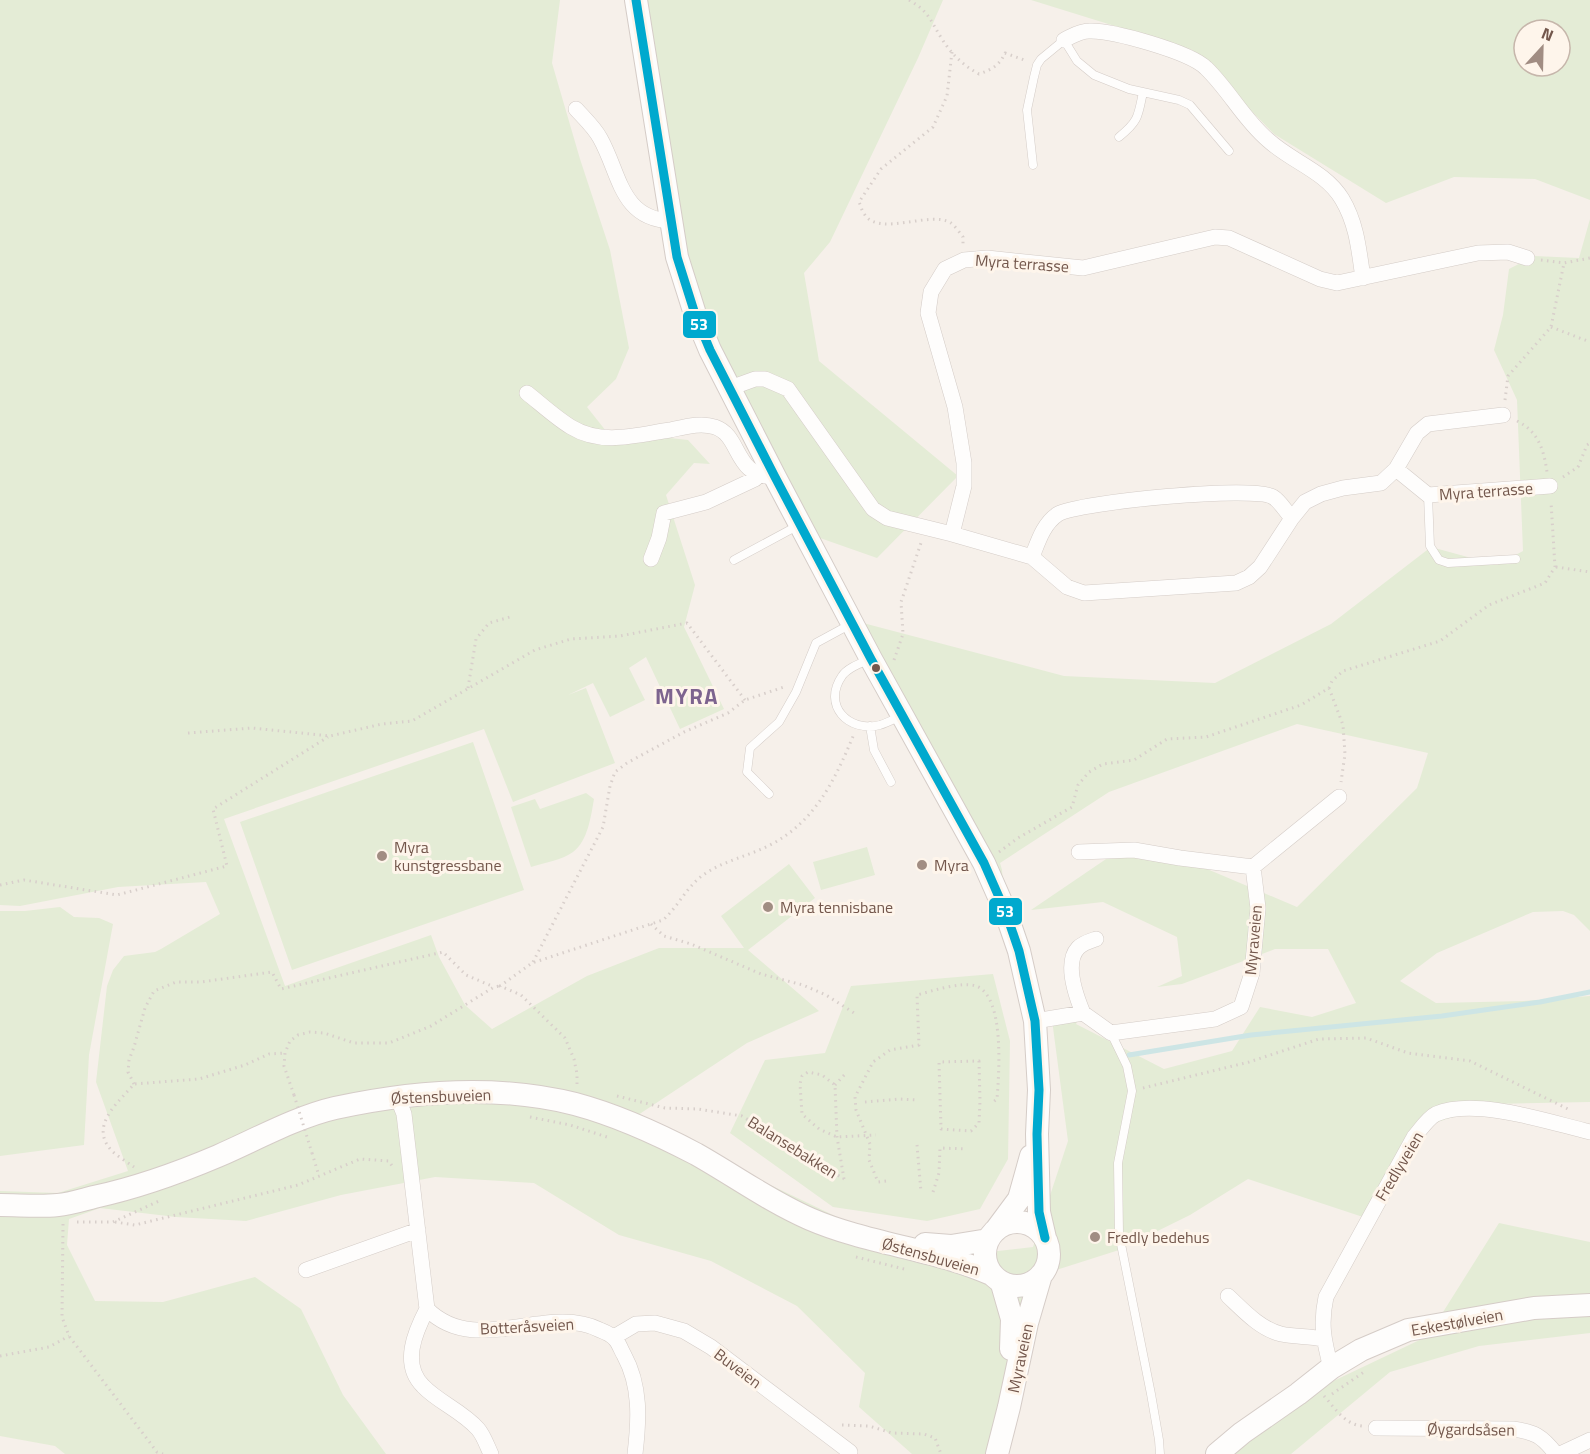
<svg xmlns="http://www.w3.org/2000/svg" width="1590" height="1454" font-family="'Titillium Web',sans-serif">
  <rect width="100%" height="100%" fill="#f6f0ea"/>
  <path fill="#e4ecd6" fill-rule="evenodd" d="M0 0H560L552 63 580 159 610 250 629 348 616 379 587 407 606 431 688 440 710 464 694 463 666 495 695 585 684 627 724 709 680 729 646 657 629 668 645 700 610 717 593 683 568 695 586 688 615 763 513 802 484 729 224 819 285 986 431 935 439 957 465 1005 492 1029 587 976 659 948H744L721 916 789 864 815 898 748 950 819 1011 747 1043 635 1117 697 1150 862 1229 989 1252 1033 1247 1068 1141 1052 1020 1079 1017 1076 1024 1164 1069 1232 1051 1260 1007 1312 1017 1356 1003 1328 949H1275L1182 984 1157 987 1182 976 1177 937 1103 902 1031 910 1112 855 1200 866 1297 907 1417 788 1428 753 1297 724 1109 792 1000 863 1002 870 1003 883 863 623 1064 676 1215 683 1331 624 1431 547 1497 565 1523 551 1517 400 1494 350 1503 315 1509 269 1534 256 1579 258 1590 219V931L1574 915 1563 911 1533 912 1437 953 1400 981 1436 1003 1524 1001 1590 996V1102L1492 1104 1429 1125 1372 1220 1248 1179 1190 1215 1119 1250 1028 1279 1009 1385 992 1454H912L859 1407 865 1373 797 1306 711 1261 619 1235 534 1183 435 1177 341 1195 246 1221 176 1217 100 1208 69 1219 67 1245 95 1301 163 1302 255 1277 301 1309 343 1395 386 1454H65L55 1446 0 1436V1191L58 1193 128 1171 96 1082 107 986 113 970 124 956 155 952 161 949 220 914 206 882 118 887 20 906 0 905Z
    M641 0H943L918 58 830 242 804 273 819 361 958 476 877 558 820 538 761 469 687 275Z
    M1031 0H1590V200L1535 179 1454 177 1386 203 1274 134 1192 50ZM1524 30H1560V66H1524Z
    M473 742 524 890 292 970 240 822Z
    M586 793 594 799C591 816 588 841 573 852 562 860 544 863 531 867L511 807 535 799 540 809Z
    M867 847 875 875 821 890 813 862Z
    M60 907 74 917 99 918 113 924 89 1055 84 1145 0 1156V911H25Z
    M993 974 1010 1041 1008 1159 980 1209 927 1221 833 1207 730 1133 765 1060 825 1053 851 986Z
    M1499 1223 1590 1242V1333L1479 1346 1390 1372 1291 1454H1231L1325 1385 1428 1336Z"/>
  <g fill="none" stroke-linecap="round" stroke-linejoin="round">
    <path stroke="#cde5e5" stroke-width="5" d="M1129 1055 1251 1035 1442 1016 1540 1002 1590 992"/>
    <defs>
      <path id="service" d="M1119 137C1139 121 1138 116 1143 92
        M1033 165 1027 110 1034 77 1037 65 1041 59 1064 40 1077 61 1094 75 1129 89 1179 100 1190 105 1229 151
        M1428 495 1430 546 1439 560 1448 563 1516 559
        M734 560 799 525
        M870 659C861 663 847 668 842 676 822 705 848 733 880 725 887 723 894 719 901 716
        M870 726 874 750 891 782
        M769 794 747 772 750 748 779 722 796 692 816 643 851 624
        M1111 1033 1127 1066 1132 1091 1118 1163 1119 1234 1151 1394 1159 1440 1160 1454"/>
      <path id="minor" d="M1064 40C1073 36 1079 31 1089 31 1112 30 1190 52 1206 68 1229 90 1244 120 1268 140 1292 162 1325 171 1342 199 1357 224 1359 251 1363 278
        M576 109C584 118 594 127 600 138 620 173 620 219 671 221
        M730 388 755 379H765L788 389 873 509 887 518 952 534 1032 557
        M527 393C541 404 556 418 571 427 602 446 637 435 670 430 684 427 701 422 715 427 742 436 733 477 775 477
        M1396 469 1428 495 1550 486
        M1292 518C1286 512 1280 501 1273 497 1255 485 1079 502 1058 514 1043 524 1038 542 1032 557L1067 587 1084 593 1236 583 1249 577 1260 567 1292 518 1305 502 1321 494 1343 488 1381 483 1396 469 1417 433 1428 424 1503 415
        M952 534 964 486V463L955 407 928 313 931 292 945 269 964 260 987 258 1083 268 1215 237 1229 238 1320 279 1337 283 1478 253 1508 252 1527 258
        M651 559 659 538 664 513 706 502 755 479 759 475
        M1253 867 1339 797
        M1083 1013C1076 996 1064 963 1078 948 1083 943 1090 941 1096 939
        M1035 1021 1083 1013 1111 1033 1215 1019 1241 1007 1252 973 1258 908 1253 867 1180 858 1134 850 1079 852
        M397 1096 404 1114 427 1309C476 1358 546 1303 600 1330 605 1332 612 1335 615 1339 619 1343 621 1350 624 1355 641 1386 639 1420 635 1454
        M306 1270 418 1230
        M1228 1296C1243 1310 1260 1329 1281 1334 1295 1337 1309 1336 1323 1339
        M427 1309C415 1332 401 1364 423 1386 438 1402 462 1411 478 1429 484 1436 487 1446 491 1454
        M614 1337 636 1324 655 1323 684 1331 711 1347 850 1452
        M1331 1368C1324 1341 1320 1325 1326 1297L1414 1137C1420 1130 1428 1118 1436 1114 1475 1097 1548 1122 1590 1132
        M1376 1428 1513 1429C1535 1432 1542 1436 1556 1454
        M1560 1454 1590 1440"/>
      <path id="secondary" d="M636 0 677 257 695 314 710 350 775 477 871 659 984 863 1006 913 1019 951 1035 1021 1039 1090 1037 1134 1039 1212 1045 1238
        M0 1205C19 1205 39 1207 58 1205 70 1204 82 1200 94 1197 136 1188 178 1173 218 1156 255 1140 296 1117 335 1108 413 1091 496 1084 575 1104 616 1115 658 1134 696 1154 735 1176 769 1201 810 1219 868 1244 934 1249 991 1274
        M985 1254a32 32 0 1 1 64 0a32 32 0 1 1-64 0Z
        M996 1230 1019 1199 1031 1156
        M925 1244 951 1246 988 1240
        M1002 1284 1012 1319 1011 1349
        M997 1454 1009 1407 1027 1323 1041 1275
        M1217 1454 1242 1433 1298 1394 1331 1368 1361 1350 1408 1330 1534 1308 1590 1305"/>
    </defs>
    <use href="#service" stroke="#d4ccc7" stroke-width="9"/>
    <use href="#minor" stroke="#d4ccc7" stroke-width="16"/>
    <use href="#secondary" stroke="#d5ccc7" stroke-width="24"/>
    <path stroke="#d8cfcb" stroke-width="3" stroke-dasharray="1.5 4.5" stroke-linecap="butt" d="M909 0C929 11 931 22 942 39 951 54 964 66 979 74 991 70 1000 65 1005 53L1027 61
      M952 52 947 96 933 127 881 169 859 202C861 206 862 212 865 215 880 237 931 210 951 223 955 226 960 233 963 237V245
      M1541 260 1564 263 1590 258
      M1551 327 1590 342
      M1505 400 1508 376 1551 327 1564 263
      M1517 421C1538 431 1544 450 1547 472
      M1563 477 1578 467 1587 445 1590 443
      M1556 567 1590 572
      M894 660 903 634 901 602 921 543
      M468 688 476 639 489 623 510 617
      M1329 688 1343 725 1345 754 1341 782
      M188 733 252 728 330 736 382 724 412 721 535 650 571 639 620 636 687 623 745 700
      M999 852 1018 838 1072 807 1078 785 1089 772 1103 764 1134 760 1167 739 1206 737 1301 705 1329 688 1332 681 1343 671 1440 641 1489 605 1545 583 1555 567 1551 502
      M0 885 24 880 117 895 227 866 213 809 328 737
      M651 924 664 936 691 944 761 974 803 985 826 995 854 1013
      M533 962 603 827 610 786 615 772 627 763 684 732 728 713 745 700 787 686
      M979 1061 980 1101 979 1123 971 1131 941 1129 939 1062Z
      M134 1084 128 1072 129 1060 134 1047 145 1008 154 991 176 982H201L272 972 281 989 443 952 466 975 494 987
      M577 1084V1074L574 1059 565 1038 521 995 500 986 532 963 663 920C679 906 687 885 706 873 726 860 749 856 770 845 815 822 835 780 854 734
      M835 1085 847 1072
      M1143 1088 1249 1062 1319 1039 1366 1038 1408 1053 1470 1061 1568 1109
      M294 1095 284 1066 285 1053 290 1041 298 1035 310 1032 324 1033 354 1043H389L431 1026 494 987 500 986
      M617 1096 665 1108 698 1109 742 1116 844 1179
      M865 1102 900 1099 918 1100
      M530 1117 570 1125 610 1138
      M917 1145 921 1192
      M312 1153 319 1176
      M134 1167C127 1162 117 1156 111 1150 89 1125 119 1102 134 1084L199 1079 245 1065 269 1054 285 1053
      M844 1179 837 1137 835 1085 822 1075 808 1072 802 1076 800 1084 802 1114 819 1129 837 1137 876 1135
      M886 1181 878 1182 869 1160 870 1144 856 1110 855 1097 873 1062 890 1050 919 1045 917 995C932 991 962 981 976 986 1005 996 999 1074 997 1099L993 1102
      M933 1192 939 1173 940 1148 967 1149
      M77 1222H113L159 1201
      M115 1222 135 1225 298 1185 360 1159 389 1161 394 1169
      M63 1224 62 1317 69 1336 157 1452 163 1454
      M856 1257 908 1270
      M0 1356 49 1347 69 1336
      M1332 1394 1364 1372
      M1324 1396C1335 1408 1344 1424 1362 1426
      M842 1425 869 1426 892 1433 924 1434 935 1438 941 1454"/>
    <use href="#service" stroke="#fefdfc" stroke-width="8"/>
    <use href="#minor" stroke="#fefdfc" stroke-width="15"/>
    <use href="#secondary" stroke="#fefdfc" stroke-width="22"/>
    <path stroke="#d8cfcb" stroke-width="3" stroke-dasharray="1.5 4.5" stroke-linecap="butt" d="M294 1095 312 1153"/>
    <defs>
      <path id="bus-1" d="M636 0 677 257 695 314 710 350 775 477 871 659 984 863 1006 913 1019 951 1035 1021 1039 1090 1037 1134 1039 1212 1045 1238"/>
    </defs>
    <use href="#bus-1" stroke="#fef5eb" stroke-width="14"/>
    <use href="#bus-1" stroke="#00a9ce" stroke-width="9"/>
  </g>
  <circle fill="#73574c" stroke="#fef5eb" stroke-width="2" cx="876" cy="668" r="5"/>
  <g fill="#a18d83" stroke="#fef5eb" stroke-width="2">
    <circle cx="382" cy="856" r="6"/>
    <circle cx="922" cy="865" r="6"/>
    <circle cx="768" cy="907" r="6"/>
    <circle cx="1095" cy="1237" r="6"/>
  </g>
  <g text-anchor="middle" stroke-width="6" stroke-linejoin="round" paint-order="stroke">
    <g font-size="16" fill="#73574c" stroke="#fef5eb">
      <text transform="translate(1022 263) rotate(4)" y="6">Myra terrasse</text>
      <text transform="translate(1486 491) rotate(-4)" y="6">Myra terrasse</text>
      <text transform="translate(1253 940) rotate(-85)" y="6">Myraveien</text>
      <text transform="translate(441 1096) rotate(-2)" y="6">Østensbuveien</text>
      <text transform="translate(793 1147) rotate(32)" y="6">Balansebakken</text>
      <text transform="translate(1399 1166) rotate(-59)" y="6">Fredlyveien</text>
      <text transform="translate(931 1256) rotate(16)" y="6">Østensbuveien</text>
      <text transform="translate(1457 1322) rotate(-10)" y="6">Eskestølveien</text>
      <text transform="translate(527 1326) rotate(-3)" y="6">Botteråsveien</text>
      <text transform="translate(1020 1358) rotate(-78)" y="6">Myraveien</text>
      <text transform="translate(738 1368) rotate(37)" y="6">Buveien</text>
      <text transform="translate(1471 1429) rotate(1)" y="6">Øygardsåsen</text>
    </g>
    <g font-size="16" fill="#73574c" stroke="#fef5eb" text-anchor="start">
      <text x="394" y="853">Myra<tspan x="394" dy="18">kunstgressbane</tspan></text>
      <text x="934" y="871">Myra</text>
      <text x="780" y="913">Myra tennisbane</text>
      <text x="1107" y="1243">Fredly bedehus</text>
    </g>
    <g font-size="22" font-weight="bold" letter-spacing="1.5" fill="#7d648f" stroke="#fef5eb">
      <text x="687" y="704">MYRA</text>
    </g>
  </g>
  <g stroke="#fef5eb" stroke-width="2">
    <rect x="682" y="310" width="35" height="29" rx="6" fill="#00a9ce"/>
    <rect x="988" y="897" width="35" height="29" rx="6" fill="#00a9ce"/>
  </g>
  <g font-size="16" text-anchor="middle" font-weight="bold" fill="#fff">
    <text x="699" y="330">53</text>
    <text x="1005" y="917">53</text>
  </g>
  <g transform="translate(1542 48) rotate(22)"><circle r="28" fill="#fef5eb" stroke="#c6b6ab" stroke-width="1.5"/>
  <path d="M0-4.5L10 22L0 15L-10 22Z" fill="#a18d83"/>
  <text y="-9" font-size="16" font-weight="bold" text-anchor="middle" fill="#73574c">N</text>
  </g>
</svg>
